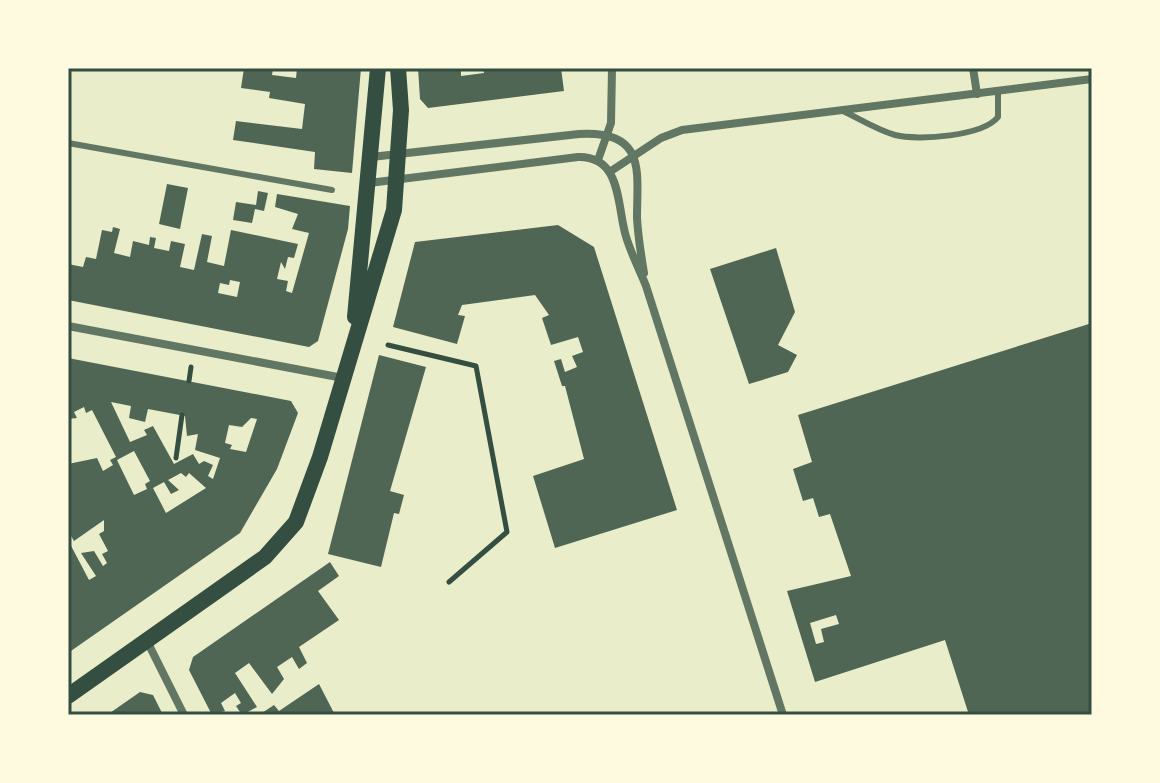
<svg xmlns="http://www.w3.org/2000/svg" width="1160" height="783" font-family="Inter,sans-serif">
  <rect width="100%" height="100%" fill="#e9edc9"/>
  <path fill="#4f6655" fill-rule="evenodd" d="M244 68H273L272 75 296 78 297 68H361L352 173 314 169 315 152 233 140 236 121 302 129 305 104 269 98 270 92 241 88Z
    M418 68H461V76L484 73 483 68H561L564 91 428 108 420 99Z
    M167 184 188 188 180 229 159 224Z
    M258 191 268 193 264 211 255 209 252 223 233 220 236 202 256 205Z
    M277 194 350 206 348 229 318 341 309 347 68 300V264L83 267 86 257 96 259 102 230 112 232 113 227 120 229 114 253 130 257 133 241 149 245 150 237 156 238 154 248 169 251 171 241 185 244 180 267 194 270 202 234 212 236 207 262 224 266 231 230 298 244 294 258 288 257 285 269 281 262 277 279 288 281 286 291 292 293 309 233 292 229 298 214 275 207ZM230 280 240 282 237 297 218 293 220 283 229 285Z
    M558 225 594 247 677 510 555 548 533 476 584 459 565 386H562L554 361 561 359 565 372 577 367 572 356 583 352 578 337 551 345 542 318 549 315 535 295 462 305 458 315 465 316 457 344 393 327 415 242Z
    M776 248 795 312 778 345 797 355 788 372 749 384 710 269Z
    M1092 323V715H969L945 640 815 682 787 591 851 576 830 514 819 517 813 498 803 501 793 469 812 462 798 415ZM836 615 839 624 821 629 824 642 816 644 810 623Z
    M379 355 426 367 390 491 404 495 399 514 394 513 381 567 328 554Z
    M68 358 291 401 298 413 277 469 240 533 68 653V540L89 580 96 576 81 553 94 551 103 566 107 563 102 554 108 551 99 534 104 531V520L74 541 68 531V464L97 458 103 471 113 465 110 460 116 457 92 410 86 413 84 407 74 412 77 418 68 419ZM111 402 131 406 129 418 145 422 148 409 185 416 187 436 198 434 195 450 220 458 213 479 208 476 213 465 204 461 199 464 193 454 174 464 153 426 144 430 147 435 130 442ZM251 418 257 419 246 452 230 449 232 445 225 443 229 425 242 427ZM134 451 150 481 145 484 147 489 134 495 117 460ZM181 473 186 477 189 473 206 488 166 513 153 488 164 482 171 494 179 490 168 480Z
    M330 562 339 576 318 591 339 620 299 647 307 663 299 669 292 657 277 667 284 679 272 694 249 663 235 673 257 707 242 715 236 706 241 703 235 693 221 703 225 711 212 715 189 670 193 657Z
    M319 684 334 713 331 715H259L274 705 279 711Z
    M140 692 153 695 163 715H107Z"/>
  <g fill="none" stroke-linecap="round" stroke-linejoin="round">
    <path stroke="#344e41" stroke-width="5" d="M388 345 476 366 507 532 449 582
      M189 381 191 367
      M176 458 182 415"/>
    <path stroke="#617663" stroke-width="6" d="M843 111C860 119 877 130 895 135 919 141 983 136 998 117V91
      M68 143 332 190"/>
    <path stroke="#617663" stroke-width="8" d="M973 68 977 94
      M371 157 579 134C647 130 637 172 637 218 638 236 641 255 644 273
      M598 160 611 123 612 68
      M611 171 661 138 682 130 1092 79
      M369 183 578 157C621 156 617 203 625 233 630 252 639 268 646 286L783 715
      M68 326 343 378
      M147 641 184 715"/>
    <path stroke="#344e41" stroke-width="16" d="M355 317 378 68
      M68 696 265 557 296 522 320 457 394 210 401 110 398 68"/>
  </g>
  <rect width="1160" height="783" fill="none" stroke="#fefae0" stroke-width="140"/>
  <rect x="70" y="70" width="1020" height="643" fill="none" stroke="#344e41" stroke-width="3"/>
</svg>
